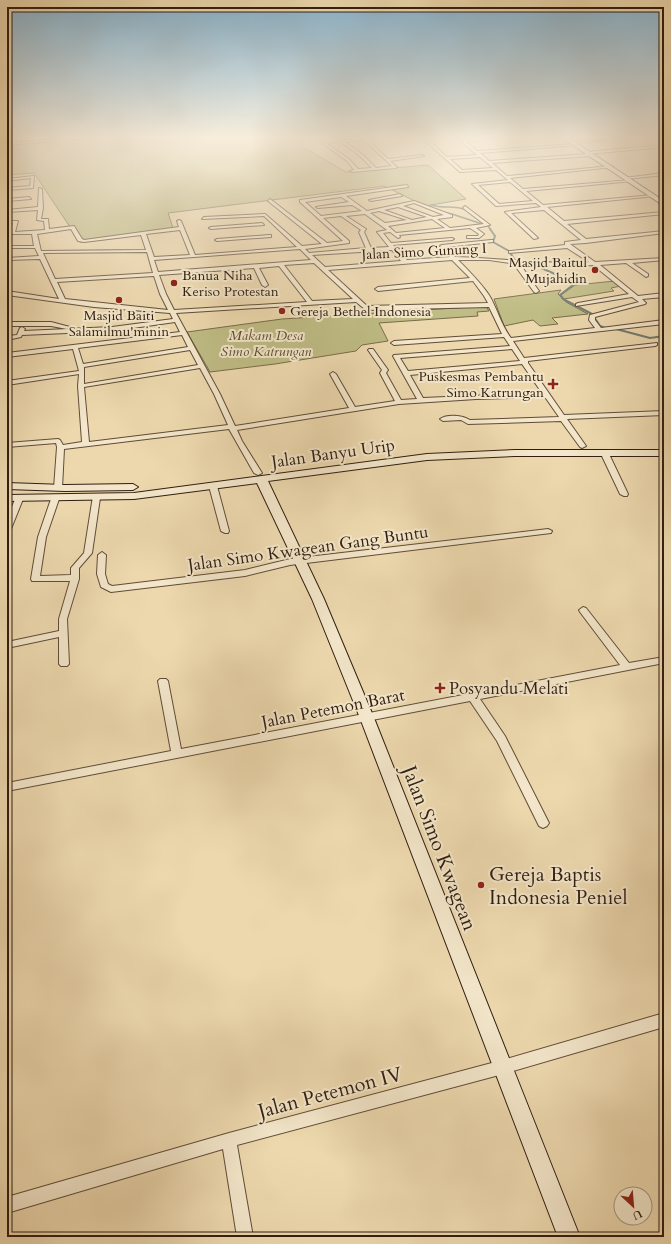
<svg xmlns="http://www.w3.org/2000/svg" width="671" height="1244" font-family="Cardo,serif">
  <rect width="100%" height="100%" fill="#edd8ae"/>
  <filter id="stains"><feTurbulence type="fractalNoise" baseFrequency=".005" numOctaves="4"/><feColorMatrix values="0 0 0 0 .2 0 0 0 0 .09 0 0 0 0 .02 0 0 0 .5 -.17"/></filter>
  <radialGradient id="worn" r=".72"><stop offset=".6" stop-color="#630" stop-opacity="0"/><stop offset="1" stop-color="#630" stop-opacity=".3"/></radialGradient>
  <path fill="#bfbc85" stroke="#786d4a" d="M104 138H296L305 148 346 172 428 165 466 199 425 206 384 186 168 213 173 228 80 242 34 173 7 175V145Z
    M615 281 621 286 611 288 614 291 564 299 561 295 575 285Z
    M561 290 558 294 566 302 588 314 552 318 558 324 540 326 533 320 504 326 494 299Z
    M486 306 489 311 477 312 478 316 379 323 388 341 362 345 356 351 275 364 210 372 187 332 282 319Z"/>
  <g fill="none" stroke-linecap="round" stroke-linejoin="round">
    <path stroke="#707b70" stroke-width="1.5" d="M431 205C443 209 455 205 466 210
      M439 212 452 214 488 226 491 230"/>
    <path stroke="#707b70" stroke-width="2" d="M490 229 495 236 493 242 509 251 518 265 539 267 571 281 573 285 560 295 563 299 592 314 600 326 608 329
      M616 329 650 338 664 336"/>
    <defs>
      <path id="street" d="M74 138H92L7 145V143Z
        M361 138H374L368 140 388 159 422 155 424 156 390 161 397 167 395 168 352 172 350 171 354 170 347 161 322 143ZM364 140 392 166 376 168 363 155 345 142ZM341 142 361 157 372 168 358 169 349 159 327 144Z
        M422 138H426L447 157 477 155 457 138 463 140 497 138 466 142 477 151 575 144 577 145 480 153 489 161 587 154 586 152 664 145V147L588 154H592L591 156 492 163 507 176 611 166 613 167 510 178 523 189 631 180 633 181 526 191 543 205 653 195 655 196 547 207 564 221 664 212V214L567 224 586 239 664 231V233L586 243 570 244 595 262 664 258V260L632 263 648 274V276L646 277 626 263 600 265 638 296 664 293V297L642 299 646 303 645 304 595 317V320L601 328 664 320V324L513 341 524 358 657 343V345L655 346 528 361V363L564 415 664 411V415L567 419 586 446 582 448 580 447 561 421 468 424 461 420 443 421 440 419C447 414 462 415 470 420L559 417 545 397 476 399 399 404 237 430 242 441 262 473 258 475 254 473 229 429 64 449 62 488 58 490 54 488 57 447 56 443 7 447V443L58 439 60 440 63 445 82 442 78 386 79 374 7 385V381L79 371 73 349 7 357V353L180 332 175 322 112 331 22 335 21 337 7 340V336L17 335 20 328 22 327 25 329 24 331 112 327 173 319 170 313 94 307 7 295V291L59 299 40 259 7 260V258L39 256 35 248H7V246H34L32 234H7V232H10L13 223H7V221H18L15 232 45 230 44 221 37 220 38 210 7 212V210L38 207 39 188 42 189 43 208 41 219H48L49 229 74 226 82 239 84 240 179 227 177 221 179 220 181 221 195 255 297 247 264 216 202 219 204 217 265 214 302 246 322 244 268 201 270 199 327 243 343 241 300 202V200L407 185 408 187 346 196 367 211 414 201 452 215V217L437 219 450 228 484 224 463 208 465 206 490 225 476 228 484 234 479 238H467V236H478L479 234 470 228 399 235 400 237 398 238 390 232 383 233 391 243 452 238 454 239 452 240 393 245 407 260 450 257 440 246 442 245 491 240H493V242L446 247 455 257C500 258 544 265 589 262L567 248 509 253V251H511L565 245V242L581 240 544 210 511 213 538 238 534 239 505 212 541 207 536 203 496 206 472 184 508 180 496 170 460 172ZM480 157 493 168 462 170 450 159ZM510 182 533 201 499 204 478 185ZM341 197 349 202 316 207 318 208 352 205 362 211 321 216 305 202ZM414 203 444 215 433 217 403 206ZM398 207 427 217 412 220 384 210ZM379 211 407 220 385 223 370 213ZM365 214 387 230 377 232 389 247 371 248 364 232 366 229 346 216ZM341 216 361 230 359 232 366 248 309 253 305 249 349 243V241L323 218ZM432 219 445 228 396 233 388 226ZM71 229 78 241 84 242 141 235 146 250 41 251 37 234ZM180 230 190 255 154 257 146 234ZM300 249 311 260 158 272 154 260ZM392 250 401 261 325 267 312 255ZM147 252 153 273 55 279 43 253ZM452 260 470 278 378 287 375 289 378 291 473 281 484 296 488 303 367 306 328 270ZM458 260H489L517 264 516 267 534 292 536 293 539 291 522 267V264L568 267 593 265 629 294 578 303 576 304V306L632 297 639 302 590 315 589 320 595 328 511 338C501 325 497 308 489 295 480 282 469 271 458 260ZM314 263 353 299 312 301 284 265ZM279 266 307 302 174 310 166 294 159 275 254 268 262 285 265 287 268 285 259 268ZM154 276 160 294 168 310 65 299 57 282ZM356 302 366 310 489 307 502 334 394 341 391 343 394 345 504 337 510 346 394 355 393 356 417 399 401 400 386 373 388 370 373 349H369L368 350 382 370 380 373 395 401 355 407 336 374 333 372 330 374 349 408 235 426 220 394 176 313ZM182 335 188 347 83 364 78 348ZM512 349 520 361 408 371 400 358ZM190 350 198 365 84 384V367ZM522 364 542 393 423 398 410 375ZM200 368 214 394 228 425 89 442 84 387Z
        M609 138H627L570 143 568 142Z
        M664 173V175L626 179 624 178Z
        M34 176 33 188 7 190V188L30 186 31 178 7 181V179Z
        M400 194 402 196 371 201 369 200Z
        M29 197 31 199 7 201V199Z
        M262 223 264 225 211 229 209 228 211 227Z
        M269 235H271V237L217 241 215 240 217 239Z
        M7 322H51L70 327 67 329 51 326H7Z
        M602 452H608L609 454 628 494 627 496H624L620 494 601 454Z
        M210 484H213L217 486 229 531 228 533H225L221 531 209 486Z
        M93 496H99L100 498 92 553 79 568V579L67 619 69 664 67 666H61L59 664V637L7 648V642L59 631V619L70 581H32L31 579 38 537 51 499 55 497H58L59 499 46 537 40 576 71 575V568L84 553Z
        M16 497H19L23 499 11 529 7 531V519Z
        M548 529 552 531 551 533 290 565 245 576 111 592 101 587 97 574 98 555 102 552 106 555 105 574 108 584 112 586 245 570 290 559Z
        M583 607 586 608 629 663 664 657V663L480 699 505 736 549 823 547 826 543 828 539 826 497 741 470 701 7 791V783L171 751 158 681 160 679H166L168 681 181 749 620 665 580 612 579 610Z
        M664 1013V1027L503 1074 237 1145 253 1237H237L223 1149 7 1213V1197L229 1133 503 1060Z"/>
      <path id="secondary" d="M562 138H569L664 201V206Z
        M515 450H664V456H515L427 460 268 481 324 599 374 718 580 1237H558L360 718 312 599 257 483 134 499 7 501V495L134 493 427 454Z
        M7 483 65 485 133 484 138 487 133 490 65 491 7 489Z"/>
    </defs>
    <use href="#street" stroke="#604c38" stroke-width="2"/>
    <use href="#secondary" stroke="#311e10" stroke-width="2"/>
    <use href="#street" fill="#f3e6ca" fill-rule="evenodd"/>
    <use href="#secondary" fill="#f3e6ca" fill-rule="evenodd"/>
  </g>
  <linearGradient id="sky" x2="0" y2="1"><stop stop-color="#89b6d2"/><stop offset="0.44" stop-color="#f7eddb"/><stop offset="1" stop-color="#f7eddb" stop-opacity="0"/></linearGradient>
  <rect width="671" height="312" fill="url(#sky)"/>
  <g fill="#8f2418" stroke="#f3e6ca" stroke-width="1.5">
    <circle cx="595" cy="270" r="4"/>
    <circle cx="174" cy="283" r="4"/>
    <circle cx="119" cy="300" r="4"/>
    <circle cx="282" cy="311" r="4"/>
    <path d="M551 378h4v4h4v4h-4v4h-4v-4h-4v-4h4z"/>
    <path d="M438 682h4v4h4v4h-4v4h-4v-4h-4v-4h4z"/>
    <circle cx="481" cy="885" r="4"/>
  </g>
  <g text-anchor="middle" stroke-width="4" stroke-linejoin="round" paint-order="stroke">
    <g font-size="14" fill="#311e10" stroke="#f3e6ca">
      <text transform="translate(424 251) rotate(-3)" y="5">Jalan Simo Gunung I</text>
    </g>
    <g font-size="14" fill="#311e10" stroke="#f3e6ca" text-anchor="end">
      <text x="587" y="267">Masjid Baitul<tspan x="587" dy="16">Mujahidin</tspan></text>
      <text x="182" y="280" text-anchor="start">Banua Niha<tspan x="182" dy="16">Keriso Protestan</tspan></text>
      <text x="290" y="316" text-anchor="start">Gereja Bethel Indonesia</text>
      <text x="119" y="320" text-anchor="middle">Masjid Baiti<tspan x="119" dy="16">Salamilmu'minin</tspan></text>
      <text x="544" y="381">Puskesmas Pembantu<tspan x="544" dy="16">Simo Katrungan</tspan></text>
    </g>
    <g font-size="14" font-style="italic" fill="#5c4d33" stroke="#f3e6ca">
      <text x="266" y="340">Makam Desa<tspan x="266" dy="16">Simo Katrungan</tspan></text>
    </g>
    <g font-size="17" fill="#311e10" stroke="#f3e6ca">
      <text transform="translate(333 453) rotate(-8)" y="6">Jalan Banyu Urip</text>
      <text transform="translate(308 548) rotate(-8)" y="6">Jalan Simo Kwagean Gang Buntu</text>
      <text transform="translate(333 708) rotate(-11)" y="6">Jalan Petemon Barat</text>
    </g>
    <g font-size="17" fill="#311e10" stroke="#f3e6ca" text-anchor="start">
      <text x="449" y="694">Posyandu Melati</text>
    </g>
    <g font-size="20" fill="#311e10" stroke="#f3e6ca">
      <text transform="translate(440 848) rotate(69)" y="7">Jalan Simo Kwagean</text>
      <text transform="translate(330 1092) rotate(-15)" y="7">Jalan Petemon IV</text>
    </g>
    <g font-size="20" fill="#311e10" stroke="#f3e6ca" text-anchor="start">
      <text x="489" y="881">Gereja Baptis<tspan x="489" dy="23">Indonesia Peniel</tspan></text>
    </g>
  </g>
  <rect width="671" height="1244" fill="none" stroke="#edd8ae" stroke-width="24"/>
  <rect x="8" y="8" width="655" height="1228" fill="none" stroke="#311e10" stroke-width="2"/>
  <rect x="12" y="12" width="647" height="1220" fill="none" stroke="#311e10"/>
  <g transform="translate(633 1206) rotate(154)"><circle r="19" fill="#f3e6ca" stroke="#a59680"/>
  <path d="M0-3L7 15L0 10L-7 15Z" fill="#8f2418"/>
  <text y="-6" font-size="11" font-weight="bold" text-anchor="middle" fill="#311e10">U</text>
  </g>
  <rect width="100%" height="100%" filter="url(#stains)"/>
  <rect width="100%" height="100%" fill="url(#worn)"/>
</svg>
